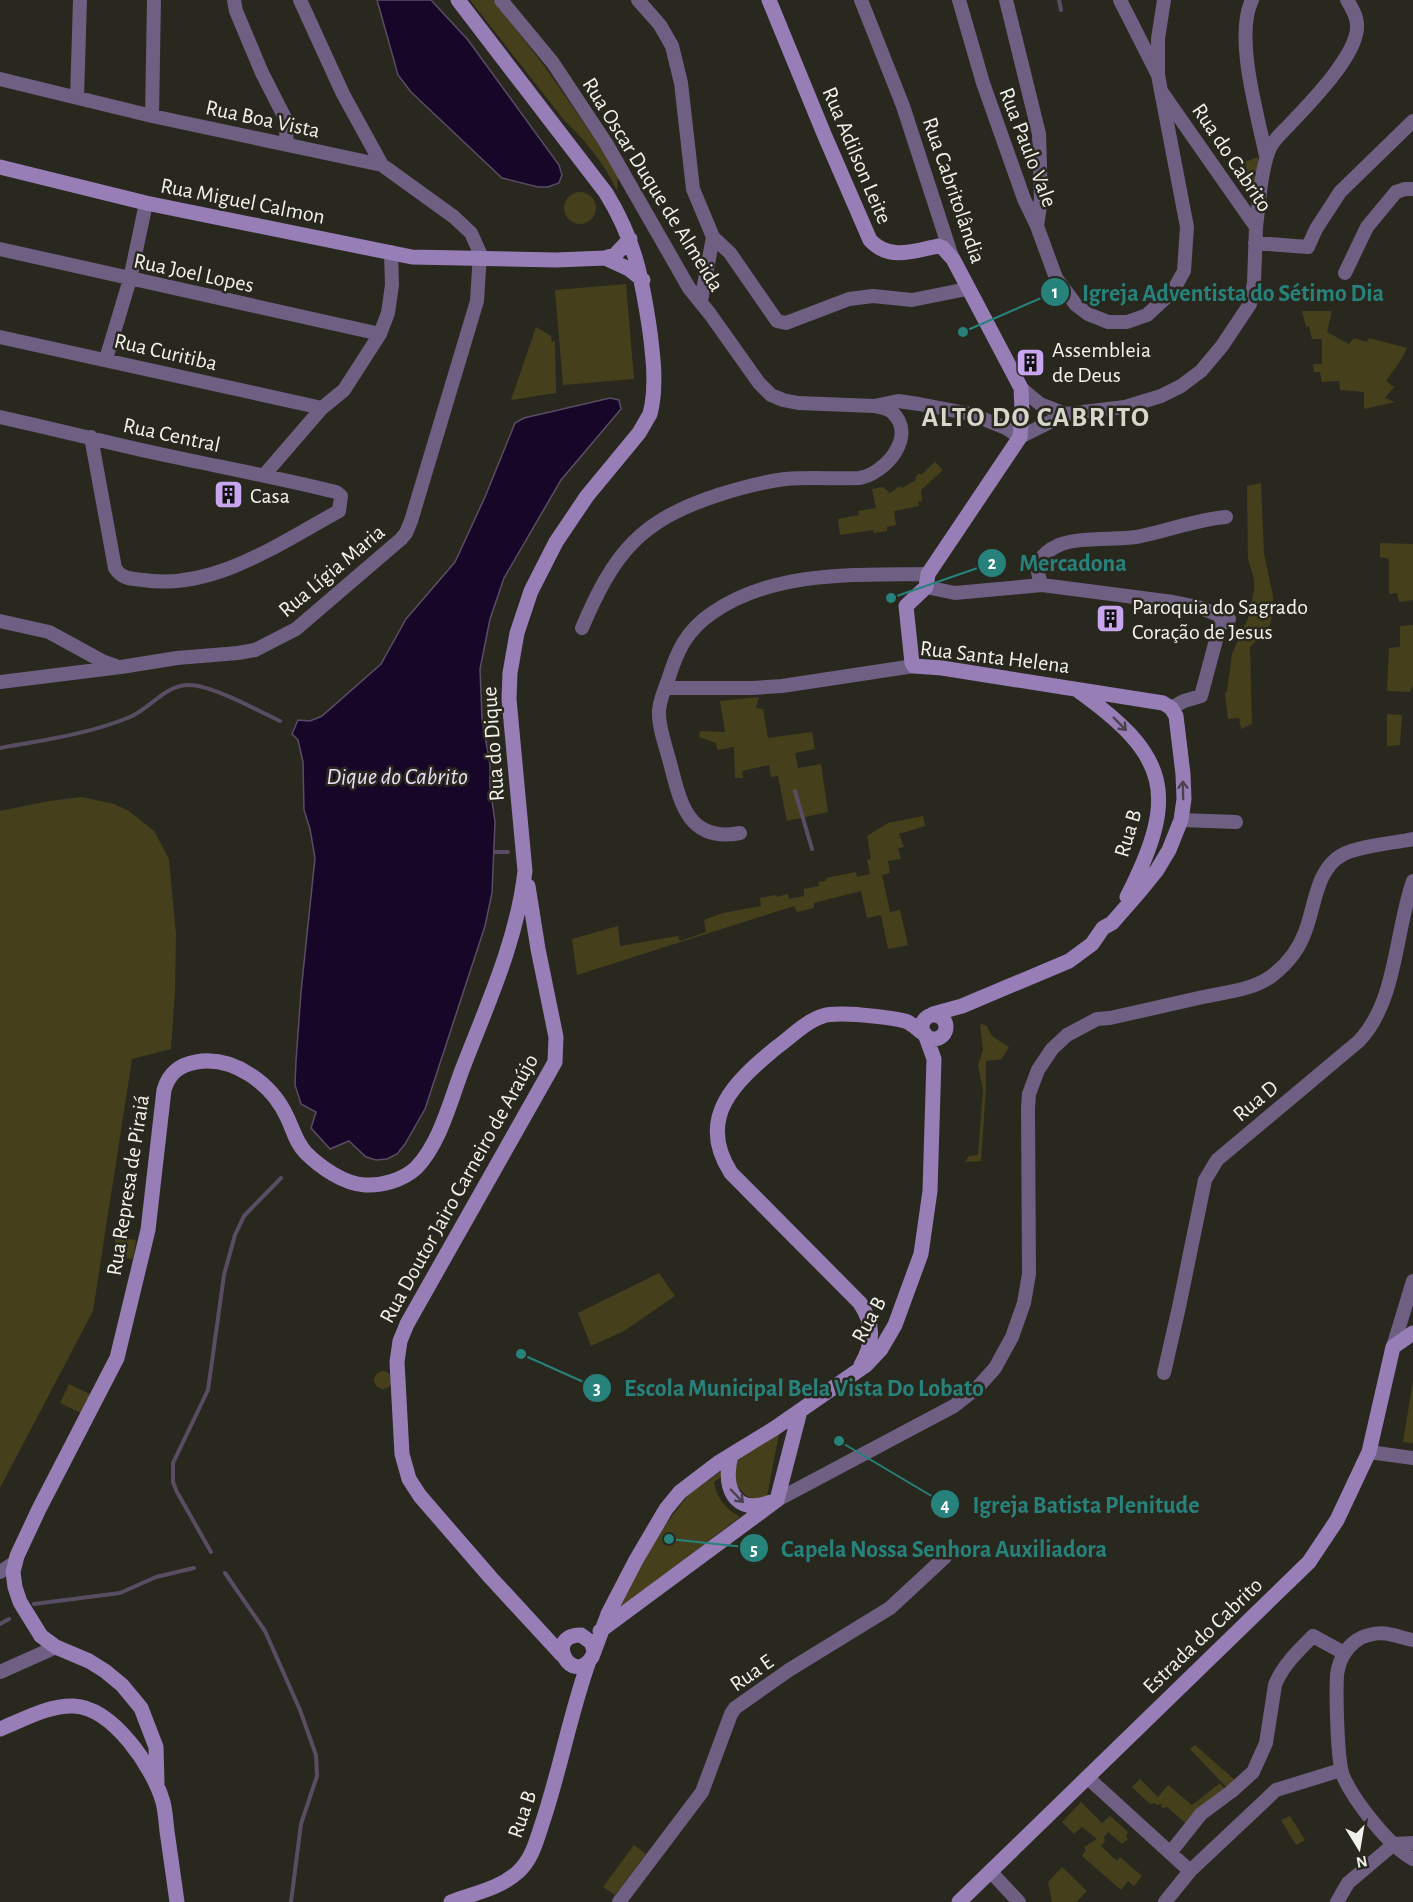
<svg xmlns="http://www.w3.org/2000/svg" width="1413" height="1902" font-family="'Alegreya Sans',sans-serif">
  <rect width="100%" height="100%" fill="#28281f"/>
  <path fill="#45401b" d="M470 0H493L545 67 618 172 617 191C605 164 585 140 564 120Z
    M1258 157 1259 184 1249 185 1245 162Z
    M564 208a16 16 0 1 1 32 0a16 16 0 1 1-32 0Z
    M626 284 634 379 563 385 555 290Z
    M1302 311H1332L1327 332 1349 344 1354 338 1367 342 1369 338 1407 348 1401 360 1386 381 1394 387 1385 398 1395 402 1364 409V392L1340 390 1339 381 1322 382 1320 372H1314L1313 364H1322V339H1312L1309 326 1306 327Z
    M536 327 551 336 552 342 555 341 556 393 511 400Z
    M935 462 943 470 921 490 922 501 918 502 919 506 894 511 896 525 887 527V531L874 533 873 530 840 535 838 519 859 515 858 511 876 508 872 489 883 487 890 493 900 486 902 488 916 480 915 478 919 473 921 475Z
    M1261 483 1264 554 1273 596 1272 616 1269 629 1250 647 1252 724 1241 729 1239 718 1228 719 1225 693 1227 692 1232 654 1249 616 1254 590V579L1248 559 1247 486Z
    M1380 543 1413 544V600L1399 602 1397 593 1389 594V559L1380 557Z
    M1413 625V686L1410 692 1387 691 1389 648 1400 647V626Z
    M759 697 756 708 763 709 768 738 812 732 815 749 795 753 798 768 821 764 828 812 787 821 778 776 771 777 769 765 742 771 743 778H735L734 747 717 750 716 743 699 737 700 731 725 732 720 701Z
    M1387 714 1402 715 1400 745 1387 746Z
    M82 797 114 804 129 811 154 831 169 859 176 934 175 991 171 1049 132 1059 93 1311 0 1488V811L49 801Z
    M923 816 925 826 899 834 904 847 898 848 901 859 888 861 890 873 882 875 890 912 900 910 908 945 888 949 881 915 867 918 861 891 814 903V908L797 912 794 906 577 975 572 939 618 926 620 946 678 936 680 941 706 932 704 920 723 913 761 906 760 898 776 895 777 897 788 894 789 899 804 896V889L819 886 818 882 826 881V878L856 872 857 877 870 874 867 860 871 859 867 836 888 823Z
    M980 1024 986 1025 992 1036 1009 1047 1002 1059 986 1061V1088L981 1161 965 1162 969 1156 978 1155 983 1090 978 1065 983 1050Z
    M116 1237 136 1240 133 1259 112 1256Z
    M659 1273 675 1296 624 1331 591 1346 578 1313Z
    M374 1380a9 9 0 1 1 18 0a9 9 0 1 1-18 0Z
    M1413 1381V1443L1403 1442Z
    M69 1384 90 1394 81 1413 60 1403Z
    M779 1434 767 1496C747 1506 737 1487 729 1472L714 1482C717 1499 725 1508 740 1517L618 1610 653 1541 689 1494 742 1456Z
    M1195 1745 1236 1781 1228 1789 1190 1749Z
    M1140 1779 1158 1797 1168 1785 1192 1805 1220 1783 1227 1792 1189 1826 1167 1807 1162 1808 1161 1804 1156 1805 1155 1803 1150 1804 1132 1787Z
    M1081 1802 1102 1823 1110 1816 1128 1832 1126 1837 1128 1839 1122 1844 1108 1832 1104 1837 1105 1841 1101 1846 1117 1861 1120 1857 1142 1876 1134 1886 1128 1881 1121 1890 1082 1856 1086 1850 1084 1847 1097 1839 1082 1827 1074 1834 1062 1822Z
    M1290 1816 1305 1840 1296 1845 1281 1820Z
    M634 1845 646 1854 615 1895 603 1887Z
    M1062 1867 1087 1891 1076 1902H1052L1048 1882Z"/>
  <path fill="#180628" stroke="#594d63" stroke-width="1.5" d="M377 0H431L468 40 559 165 562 175 559 183 548 187H538L502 178 411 92 398 75Z
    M610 398 619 400 621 409 561 480 504 578 490 619 480 669 482 718 490 765V787L495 822 492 893 485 926 425 1109 405 1144 397 1154 387 1159 376 1160 366 1157 349 1141 330 1149 311 1128 316 1112 301 1104 295 1085 296 1061 301 992 315 858 310 829 304 810 303 762 298 740 292 734 298 720 310 721 322 716 381 664 406 619 455 562 485 497 515 423 524 418Z"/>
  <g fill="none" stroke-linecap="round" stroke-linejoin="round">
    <path stroke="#594d63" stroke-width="4" d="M1059 0 1061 10
      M0 748C44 740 89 734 130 717 151 708 166 684 190 685 211 685 259 711 280 721
      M795 791 812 849
      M495 852H508
      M211 1552 177 1492 173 1482V1463L208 1390 224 1275 235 1235 244 1216 281 1178
      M225 1573 265 1631 300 1710 316 1755 317 1776 301 1824 291 1902
      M34 1604 120 1593 156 1577 194 1568
      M0 1624 9 1619"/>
    <path stroke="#6f5f82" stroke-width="14" d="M234 0 236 11 262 73 285 118 287 144
      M300 0 343 94 382 165
      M501 0 553 63 606 143 689 288 710 314 759 383 771 395 783 400 798 403 874 406 898 401 919 404 971 414 1006 428 1020 437 1066 414
      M638 0 660 25 672 46 681 83 693 189 713 237 730 253 777 321 786 323 849 299 873 296 912 300 967 289
      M861 0 903 106 952 257
      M959 0 983 83 1024 199 1037 226 1056 278 1076 305 1088 314 1108 322H1127L1147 315 1173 291 1184 271 1187 227 1161 91
      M1006 0 1039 134 1041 199 1037 226
      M1252 0C1234 37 1258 116 1266 156
      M1158 73V39L1164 0
      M0 79 152 116 382 165 454 217 471 233 480 253 477 301 411 521 406 533 401 539 296 629 255 650 238 653 177 658 121 667 0 682
      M77 97 80 0
      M152 116 154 0
      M1256 227C1259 205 1261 165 1271 146 1276 137 1285 130 1292 122 1311 102 1359 53 1357 25 1357 16 1352 8 1347 0
      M1255 243 1308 247 1316 229 1340 192 1413 121
      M0 249 380 334
      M1345 273 1367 227 1396 192 1405 189H1413
      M701 301 713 237
      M0 337 322 408
      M106 359 130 279 146 203
      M1021 388 1040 404 1066 414 1125 407 1161 396 1181 386 1201 371 1222 346 1250 304 1254 283 1256 227 1161 91 1158 75 1120 0
      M0 417C60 430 119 446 179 458 231 469 284 479 336 492L341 496 339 511C280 543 213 591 143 580 131 579 122 579 115 568L91 437
      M265 474 322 408 344 390 380 334 388 313 392 285 391 252
      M1042 585C1033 566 1039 554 1059 545 1077 537 1114 540 1136 537 1166 532 1196 519 1226 517
      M926 587 955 593 1042 585 1173 602 1198 607 1229 619 1220 625 1201 696 1184 701 1171 708
      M0 621 49 632 102 661 116 666
      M582 628C614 553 639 521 718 495 740 488 761 482 785 479 810 477 834 479 859 478 885 474 918 436 892 412 887 408 880 407 874 406
      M665 688H752L782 686 914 666
      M1181 820 1236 822
      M740 833C686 843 680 800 669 759 665 744 658 726 659 710 660 700 664 690 668 680 677 651 686 631 712 613 774 570 856 575 928 574
      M1393 1347 1413 1281
      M1164 1373 1179 1307 1205 1180 1217 1160 1359 1041C1397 1001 1395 932 1413 881
      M1369 1452 1413 1458
      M777 1500 954 1406 978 1387 995 1368 1012 1337 1024 1303 1029 1274 1028 1108 1029 1094 1038 1070 1052 1049 1067 1035 1097 1019 1110 1018C1141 1011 1172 1004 1203 997 1226 992 1254 990 1273 975 1287 964 1299 949 1305 932 1315 907 1316 869 1342 855 1357 846 1394 843 1413 839
      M0 1572 14 1563
      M1413 1640C1396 1637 1387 1630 1369 1635 1359 1637 1349 1645 1344 1654 1340 1660 1338 1668 1337 1675 1336 1694 1337 1760 1343 1776 1354 1801 1389 1846 1413 1859
      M0 1672 56 1647
      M1087 1777 1190 1871
      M1170 1853 1201 1814 1232 1791 1253 1772 1266 1743 1275 1685C1282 1666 1299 1650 1313 1636L1344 1653
      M990 1871 1019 1902
      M619 1902 702 1792 731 1714 735 1708 789 1670 890 1608 945 1557
      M1165 1902 1190 1871 1276 1790 1341 1770
      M1337 1902 1348 1883 1394 1844 1413 1843"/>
    <path stroke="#987eb6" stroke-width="15" d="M769 0 824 134 870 240C889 261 914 251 938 246L943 248 953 259 1021 388 1022 411 1020 437 928 574 926 587 906 606 912 663 914 666 942 668 1163 703 1171 708 1176 716 1183 774 1184 799 1181 820 1169 850 1157 870 1140 891 1112 923 1103 928 1092 944 1069 961 962 1006 933 1014
      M0 167 146 203 412 257 556 260 605 258 615 255 630 239
      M605 258 629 269 643 280
      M1077 690C1170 756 1179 795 1127 897
      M528 886 538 949 556 1037 555 1062 407 1324 400 1341 397 1362 402 1454 409 1479 420 1496 491 1578 562 1655
      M922 1027a12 12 0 1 1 24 0a12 12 0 1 1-24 0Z
      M861 1365C874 1343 874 1324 860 1303L731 1173C695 1117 736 1081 777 1047 791 1037 806 1021 823 1016 837 1011 889 1017 905 1021 912 1023 918 1030 924 1034
      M731 1455C723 1487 733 1516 771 1502
      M600 1631 777 1500 800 1411
      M594 1652 592 1643 581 1635C543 1635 572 1688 592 1657L608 1614 636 1560 666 1509 680 1492 718 1463 775 1428 866 1365 881 1349 895 1325 921 1254 930 1191 934 1059 925 1034
      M0 1729C23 1720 48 1705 74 1706 113 1708 153 1767 163 1802 166 1814 166 1827 168 1838 171 1860 174 1881 177 1902
      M157 1783 156 1747 141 1708 122 1685 105 1671 89 1661 56 1647 41 1636 20 1602 15 1587 13 1572 17 1556 39 1509 117 1358 148 1230 164 1090C169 1073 179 1065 196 1062 233 1055 272 1084 287 1117 293 1129 296 1143 306 1153 320 1167 344 1184 365 1185 382 1186 403 1180 416 1168 440 1143 450 1102 462 1070 487 1005 517 941 525 871L509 699 510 673 517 633 531 591 556 542 587 496 639 433 650 414 652 405C656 381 653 356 650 332 642 278 635 240 606 193L458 0
      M451 1902C474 1893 499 1889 518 1872 532 1859 536 1842 542 1824 560 1771 570 1714 589 1661
      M959 1902 1309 1562 1337 1520 1369 1452 1393 1347 1413 1333"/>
  </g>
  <defs><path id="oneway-shaft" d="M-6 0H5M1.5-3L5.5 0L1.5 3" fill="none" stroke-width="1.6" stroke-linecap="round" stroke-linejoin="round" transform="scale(1.5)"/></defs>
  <g stroke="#4a424c">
    <use href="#oneway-shaft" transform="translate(1120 724) rotate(45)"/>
    <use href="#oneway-shaft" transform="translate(1183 790) rotate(-91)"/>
    <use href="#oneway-shaft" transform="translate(737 1496) rotate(46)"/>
  </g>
  <defs>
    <symbol id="building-square" viewBox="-11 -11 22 22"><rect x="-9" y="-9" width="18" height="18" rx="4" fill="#c8a6ef" stroke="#28281f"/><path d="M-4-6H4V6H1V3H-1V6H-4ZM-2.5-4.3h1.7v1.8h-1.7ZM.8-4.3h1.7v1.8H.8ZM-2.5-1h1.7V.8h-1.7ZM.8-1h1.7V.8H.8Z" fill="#111"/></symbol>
  </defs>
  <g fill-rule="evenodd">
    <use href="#building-square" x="1014" y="346" width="33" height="33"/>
    <use href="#building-square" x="212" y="478" width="33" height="33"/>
    <use href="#building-square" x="1094" y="602" width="33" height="33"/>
  </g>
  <g text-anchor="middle" stroke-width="5" stroke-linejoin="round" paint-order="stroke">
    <g font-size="22" fill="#f2f2ec" stroke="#28281f">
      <text transform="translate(263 118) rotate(12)" y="8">Rua Boa Vista</text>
      <text transform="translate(1029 147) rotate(69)" y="8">Rua Paulo Vale</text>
      <text transform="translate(858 155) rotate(67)" y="8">Rua Adilson Leite</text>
      <text transform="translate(1233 157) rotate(56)" y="8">Rua do Cabrito</text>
      <text transform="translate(654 184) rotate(58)" y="8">Rua Oscar Duque de Almeida</text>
      <text transform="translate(955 190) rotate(71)" y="8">Rua Cabritolândia</text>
      <text transform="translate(243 200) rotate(11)" y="8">Rua Miguel Calmon</text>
      <text transform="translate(194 272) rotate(12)" y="8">Rua Joel Lopes</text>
      <text transform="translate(166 351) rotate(13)" y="8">Rua Curitiba</text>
      <text transform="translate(172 434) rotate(12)" y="8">Rua Central</text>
      <text transform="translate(331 570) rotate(-40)" y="8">Rua Lígia Maria</text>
      <text transform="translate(995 656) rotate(7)" y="8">Rua Santa Helena</text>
      <text transform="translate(492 744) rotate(-94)" y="8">Rua do Dique</text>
      <text transform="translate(1127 833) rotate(-73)" y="8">Rua B</text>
      <text transform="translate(1255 1100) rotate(-40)" y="8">Rua D</text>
      <text transform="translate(127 1185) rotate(-81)" y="8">Rua Represa de Piraiá</text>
      <text transform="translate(458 1188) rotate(-61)" y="8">Rua Doutor Jairo Carneiro de Araújo</text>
      <text transform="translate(868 1319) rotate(-61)" y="8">Rua B</text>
      <text transform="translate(1202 1635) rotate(-44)" y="8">Estrada do Cabrito</text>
      <text transform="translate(751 1672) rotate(-35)" y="8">Rua E</text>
      <text transform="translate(521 1814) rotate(-71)" y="8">Rua B</text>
    </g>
    <g font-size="22" fill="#f2f2ec" stroke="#28281f" text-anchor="start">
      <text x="1052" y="357">Assembleia<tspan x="1052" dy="25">de Deus</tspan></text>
      <text x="250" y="503">Casa</text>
      <text x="1132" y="614">Paroquia do Sagrado<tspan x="1132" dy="25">Coração de Jesus</tspan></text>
    </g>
    <g font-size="24" font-style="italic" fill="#eadefa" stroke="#28281f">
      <text x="397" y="784">Dique do Cabrito</text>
    </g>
    <g font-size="28" font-weight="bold" letter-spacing="1.5" fill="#d8d7cc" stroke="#28281f">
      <text x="1036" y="426">ALTO DO CABRITO</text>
    </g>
  </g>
  <path fill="none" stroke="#26827b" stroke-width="2" d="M963 332L1055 292M891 598L992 563M521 1354L597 1388M839 1441L945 1504M669 1539L754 1548"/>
  <g fill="#26827b" stroke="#28281f" stroke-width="2">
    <circle cx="963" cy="332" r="6"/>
    <circle cx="891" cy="598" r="6"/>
    <circle cx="521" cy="1354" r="6"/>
    <circle cx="839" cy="1441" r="6"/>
    <circle cx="669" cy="1539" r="6"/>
    <circle cx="1055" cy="292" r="15"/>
    <circle cx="992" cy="563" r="15"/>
    <circle cx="597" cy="1388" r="15"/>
    <circle cx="945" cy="1504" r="15"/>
    <circle cx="754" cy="1548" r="15"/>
  </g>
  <g font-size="18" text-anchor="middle" font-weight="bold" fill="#fff">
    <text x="1055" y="298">1</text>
    <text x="992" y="569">2</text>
    <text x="597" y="1394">3</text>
    <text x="945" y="1511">4</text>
    <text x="754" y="1555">5</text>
  </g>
  <g font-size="24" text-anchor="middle" font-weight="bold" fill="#26827b" stroke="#28281f" stroke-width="5" stroke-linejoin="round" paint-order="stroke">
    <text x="1233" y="301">Igreja Adventista do Sétimo Dia</text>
    <text x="1073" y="571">Mercadona</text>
    <text x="804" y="1396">Escola Municipal Bela Vista Do Lobato</text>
    <text x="1086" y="1513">Igreja Batista Plenitude</text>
    <text x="944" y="1557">Capela Nossa Senhora Auxiliadora</text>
  </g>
  <g transform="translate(1359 1848) rotate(169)" stroke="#28281f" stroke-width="4.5" paint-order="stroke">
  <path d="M0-4.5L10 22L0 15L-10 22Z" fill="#f2f2ec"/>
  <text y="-9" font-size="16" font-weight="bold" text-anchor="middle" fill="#f2f2ec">N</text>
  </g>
</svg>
